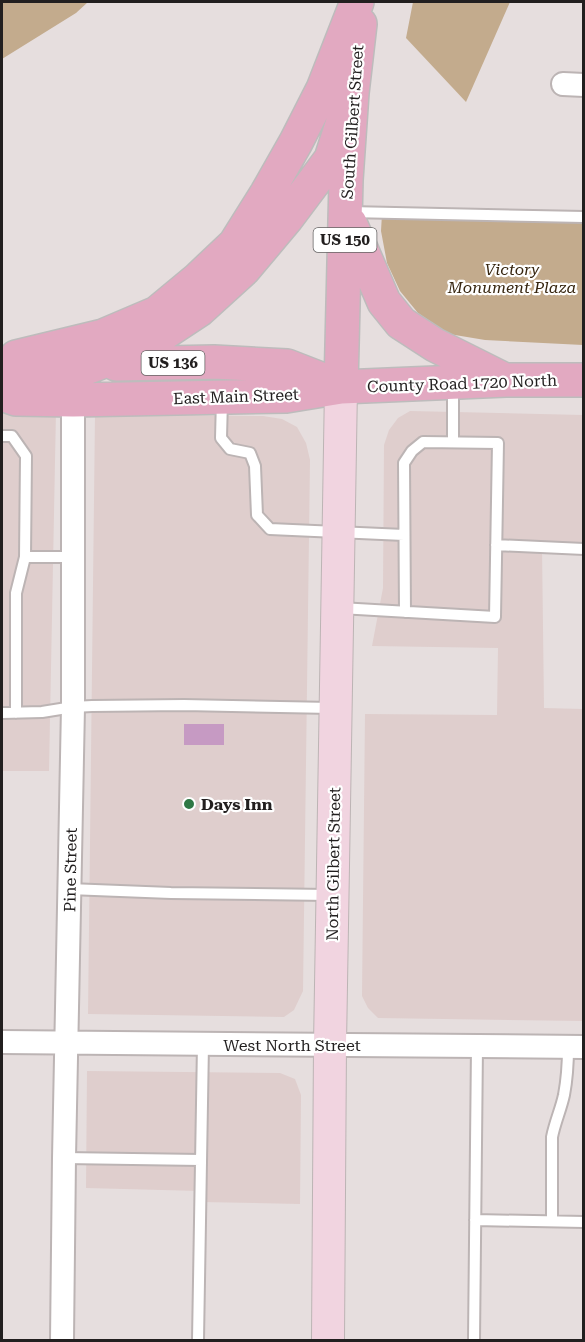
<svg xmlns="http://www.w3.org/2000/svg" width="585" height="1342" font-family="'Roboto Serif',serif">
  <rect width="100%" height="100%" fill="#e6dede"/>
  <path fill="#dfcecd" d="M2 410 56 411 49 771H2Z
    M410 411 583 415V549L542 547 544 708 583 709V1021L378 1018 368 1008 362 996 365 714 497 715 498 648 372 646 383 588 384 445 389 430 398 418Z
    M95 414 263 416 282 419 297 427 306 443 310 460 303 991 294 1010 284 1017 88 1014Z
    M87 1071 280 1073 295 1079 301 1095 300 1204 200 1202V1191L86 1188Z"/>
  <path fill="#c3ab8d" d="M2 2H88L76 13 2 59Z
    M413 2H510L466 102 406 38Z
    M382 214 583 217V345L485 340 449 334 418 313 400 291 387 263 381 231Z"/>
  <path fill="#c69ac3" d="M184 724H224V745H184Z"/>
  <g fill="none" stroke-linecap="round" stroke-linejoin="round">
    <defs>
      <path id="service" d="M349 212 584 217
        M453 386V442
        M222 399 221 438 230 449 250 453 255 466 257 515 270 529 404 535
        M2 436H12L26 456 25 557 16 593V713
        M496 545 584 549
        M25 557H73
        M340 608 495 617 498 443 423 442 412 451 404 463 405 612
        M2 713 42 712 73 707 92 706 184 705 332 708
        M69 889 171 893 329 895
        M64 1158 201 1160
        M475 1220 584 1222
        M552 1221V1137C555 1122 561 1109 564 1095 567 1079 568 1063 568 1047
        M198 1340 203 1044
        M474 1340 477 1046"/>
      <path id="minor" d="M563 84 584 85
        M2 1042 584 1047
        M62 1340 64 1158 73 707V400"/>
      <path id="secondary" d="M328 1340 330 1045 341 387"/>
      <path id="primary" d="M350 223 384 302 401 323 435 345 501 378
        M16 357 103 336 157 313 198 279 235 244 267 193 296 142 323 89 357 2
        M116 364 214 362 287 366 341 387
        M4 378 19 379 70 374 146 345 199 310 244 269 286 219 331 159 352 93
        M341 387 346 180 352 93 360 24
        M2 394 16 399 73 400 286 396 341 387 506 380H584"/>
    </defs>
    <use href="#service" stroke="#bcb4b4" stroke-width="14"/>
    <use href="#minor" stroke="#bcb4b4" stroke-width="26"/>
    <use href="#secondary" stroke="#bcb4b4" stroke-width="34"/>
    <use href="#primary" stroke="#bdbcbc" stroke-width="36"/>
    <use href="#service" stroke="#fff" stroke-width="10"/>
    <use href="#minor" stroke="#fff" stroke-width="22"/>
    <use href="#secondary" stroke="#f1d4e0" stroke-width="32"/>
    <use href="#primary" stroke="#e2a9c1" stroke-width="33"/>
  </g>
  <circle fill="#2f7845" stroke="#fff" stroke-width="2" cx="189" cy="804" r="6"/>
  <g text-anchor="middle" stroke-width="4.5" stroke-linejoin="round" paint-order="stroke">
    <g fill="#fff" stroke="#646262" stroke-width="1.5">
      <rect x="313.5" y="228" width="63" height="24" rx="4.5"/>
      <rect x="141.5" y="351" width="63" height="24" rx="4.5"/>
    </g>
    <g font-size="15" font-weight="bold" fill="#221f1f">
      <text x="345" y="245">US 150</text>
      <text x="173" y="368">US 136</text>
    </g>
    <g font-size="16" fill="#221f1f" stroke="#fff">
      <text transform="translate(352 122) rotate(-86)" y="6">South Gilbert Street</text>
      <text transform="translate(462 383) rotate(-2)" y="6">County Road 1720 North</text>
      <text transform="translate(236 396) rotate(-2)" y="6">East Main Street</text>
      <text transform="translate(333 864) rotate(-89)" y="6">North Gilbert Street</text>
      <text transform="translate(70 870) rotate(-89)" y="6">Pine Street</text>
      <text x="292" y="1051">West North Street</text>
    </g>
    <g font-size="16" font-style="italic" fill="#36250f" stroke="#fff">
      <text x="512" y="275">Victory<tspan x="512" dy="18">Monument Plaza</tspan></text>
    </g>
    <g font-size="16" font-weight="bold" fill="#221f1f" stroke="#fff" text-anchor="start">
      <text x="201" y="810">Days Inn</text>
    </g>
  </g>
  <rect width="585" height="1342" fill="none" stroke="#221f1f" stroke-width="6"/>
</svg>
